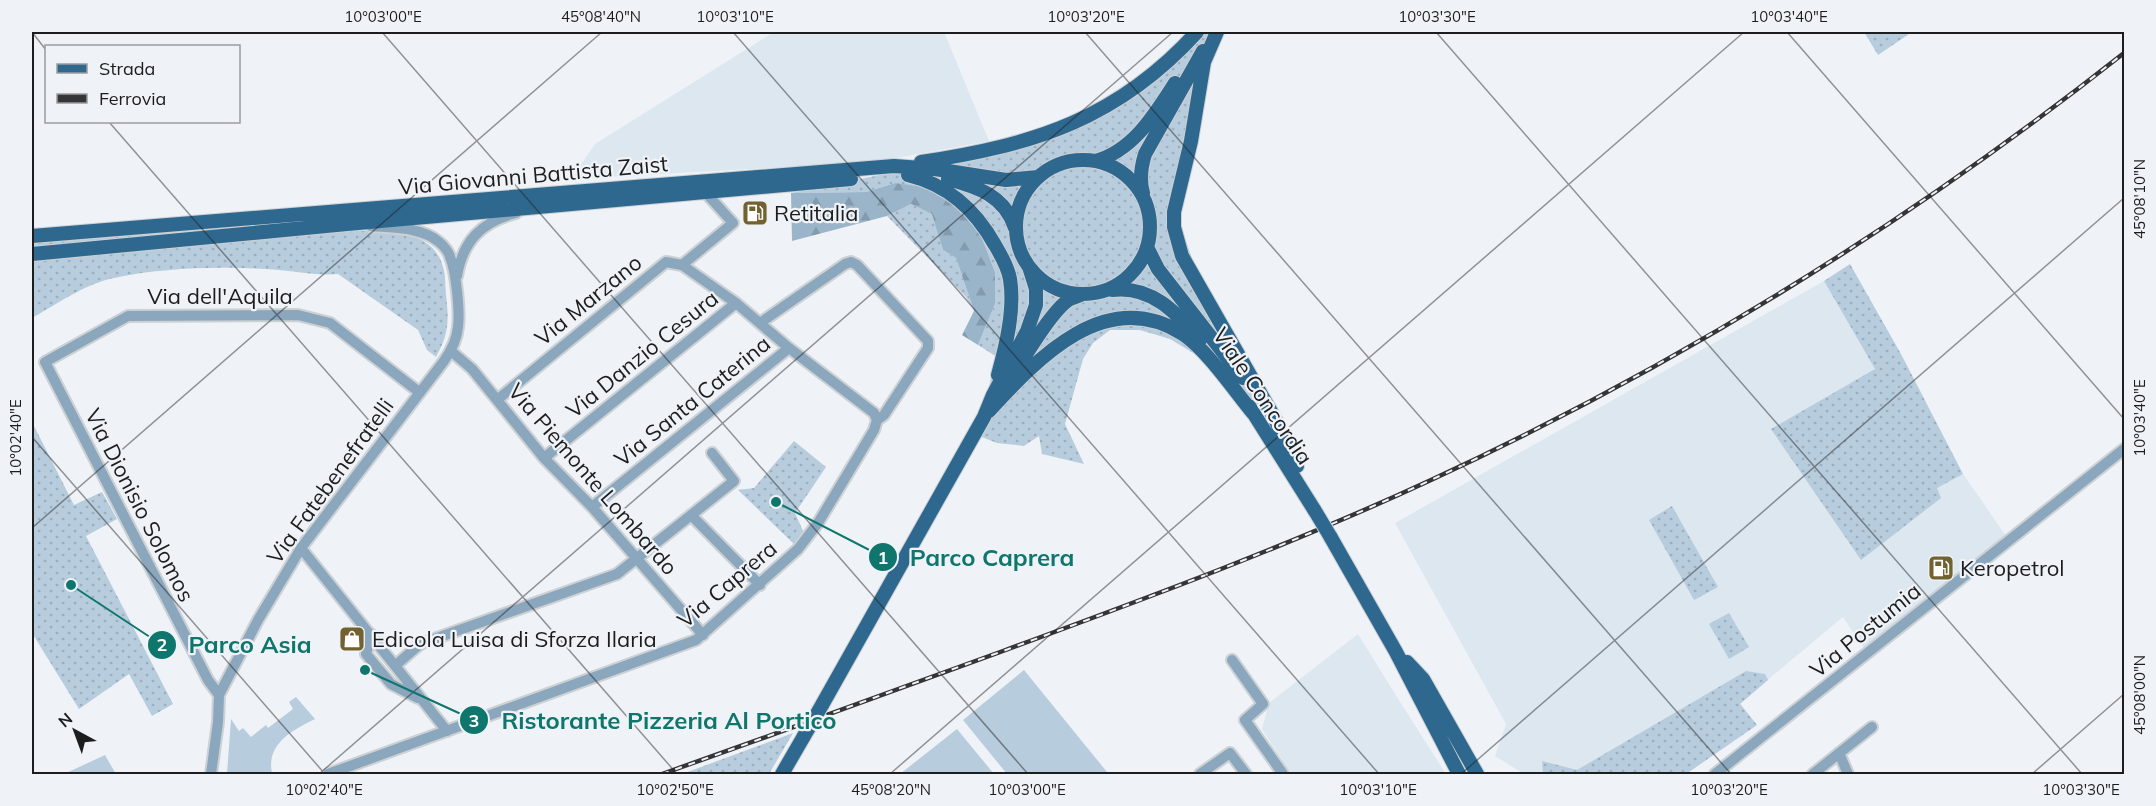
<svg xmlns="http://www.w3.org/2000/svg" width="2156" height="806" font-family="Mulish,sans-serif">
  <defs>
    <pattern id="grass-dots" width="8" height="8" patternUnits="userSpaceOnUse" patternTransform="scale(1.5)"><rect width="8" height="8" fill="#b7ccdd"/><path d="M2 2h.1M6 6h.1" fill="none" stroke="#9dafbd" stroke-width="1.8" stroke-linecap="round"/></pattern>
    <pattern id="forest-firs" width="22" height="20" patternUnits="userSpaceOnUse" patternTransform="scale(1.5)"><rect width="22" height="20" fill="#9ab5ca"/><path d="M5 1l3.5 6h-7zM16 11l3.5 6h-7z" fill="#849bad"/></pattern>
  </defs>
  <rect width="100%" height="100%" fill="#eff3f7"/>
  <path fill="#dce7f0" d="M774 32H944L989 141 875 162 571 179 595 144Z
    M1824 281 1875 369 1941 498 1936 488 1963 474 2006 536 1865 650 1843 617 1740 703 1757 725 1686 774H1524L1495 756 1506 724 1395 523Z
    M1358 634 1395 694 1446 774H1291L1262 729 1269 703Z"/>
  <path fill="url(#grass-dots)" d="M1190 32H1225L1217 45 1209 67 1179 221 1197 273 1266 410 1259 413 1217 378 1195 354 1170 339 1140 330H1110L1093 343 1083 359 1065 424 1084 464 1042 454 1039 436 1024 446 997 443 969 432 987 393 997 357 978 345 995 304V272L980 233 895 183 866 192 791 193 1018 147 1145 85Z
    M1864 32H1912L1878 55Z
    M592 195 32 249V242Z
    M911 204 933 214 943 250 956 258 974 311 966 297 887 216Z
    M339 231C374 232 432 224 443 267 446 276 445 286 446 295 449 320 449 334 436 357L427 350 418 330 338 274C314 276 290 270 265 269 219 266 159 268 114 278 85 284 57 304 32 318V262L57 257Z
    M1850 264 1901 354 1963 474 1937 488 1941 498 1861 560 1771 429 1875 369 1824 281Z
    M32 422 74 505 102 492 117 519 86 536 173 704 152 716 129 674 79 709 32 633Z
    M794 441 826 467 795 513 804 533 795 545 738 490 754 488Z
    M1672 506 1718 587 1694 600 1649 520Z
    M1729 613 1749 647 1729 659 1709 624Z
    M1746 671 1765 674 1768 680 1740 704 1757 725 1686 774H1543L1542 761 1577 770Z
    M793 733 769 774H682Z"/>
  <path fill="url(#forest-firs)" d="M895 183 931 188 960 209 980 233 995 272V304L978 345 962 335 974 311 956 258 943 250 932 214 911 204 887 216 792 241 791 193 866 192Z"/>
  <path fill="#b7ccdd" d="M1024 670 1107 772 1104 774H1007L963 720Z
    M296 697 315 719C291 731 266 744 272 774H227L231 719 239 731 243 728 251 737 266 725 268 728 293 709 289 702Z
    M957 729 994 774H900Z
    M105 755 116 774H64Z"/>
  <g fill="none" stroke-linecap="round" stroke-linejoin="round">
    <defs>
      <path id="minor" d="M457 276C463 241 481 222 516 213
        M760 323 845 264 851 262 857 265 928 341V348L884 415 877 420
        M451 351 472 369 544 458 592 507 703 635
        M497 400 666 262 682 265 733 223 706 193
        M544 458 736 303
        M592 507 789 348
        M691 515 760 585
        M301 548 447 731
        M371 634 366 654 391 684 418 698
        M1232 660 1263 704 1245 720 1283 774
        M396 665 420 644 617 574 734 481 712 453
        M219 695 208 680 45 362 128 316 298 315 330 323 419 392
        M1839 753 1848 774
        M211 774 218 722 219 695 258 620 301 548 444 361C451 351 457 339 458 327 460 311 456 271 450 257 449 252 443 245 439 242 422 227 393 228 371 226
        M328 774 696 640 798 549 818 523 874 430 877 420 874 413 789 348 736 303 682 265
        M1200 774 1230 753 1246 774
        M1715 774 2124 449
        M1813 774 1872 727"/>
      <path id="major" d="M1217 32 1204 62 1191 141 1174 212V227L1182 256 1274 417 1297 466
        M1016 227a67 67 0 1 1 134 0a67 67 0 1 1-134 0Z
        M1095 161C1133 151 1155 114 1175 83
        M921 162C1034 145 1118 119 1197 32
        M908 175C948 185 975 209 995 245 1001 255 1008 267 1010 279 1015 309 1006 346 998 375
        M948 179C978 187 1005 196 1015 228
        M1143 193C1139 179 1141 167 1145 154L1203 51
        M32 236 894 166 935 169 1006 180 1038 177
        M1147 247 1158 269 1243 378
        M32 254 347 224 851 179
        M1112 290C1151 285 1176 312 1200 340
        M1007 385C1020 365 1051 310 1070 299 1074 297 1079 296 1083 294
        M1249 406 1315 511
        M989 411C1038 358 1106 285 1183 334 1207 350 1234 390 1253 413
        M1330 536 1396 652 1459 774
        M1407 662 1423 679 1477 774
        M822 705 984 417 993 395 1027 331 1036 305V289L1029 267
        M782 774 804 736"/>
    </defs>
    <use href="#minor" stroke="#cdd1d4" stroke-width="14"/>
    <use href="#major" stroke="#cdd1d4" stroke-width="16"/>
    <use href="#minor" stroke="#8aa7be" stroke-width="10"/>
    <use href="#major" stroke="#2e688f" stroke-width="14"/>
    <defs>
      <path id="rail" d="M662 774C776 734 889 692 1003 651 1147 598 1291 545 1431 480 1677 366 1911 221 2124 53"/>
    </defs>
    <use href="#rail" stroke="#343536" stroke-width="4.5"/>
    <use href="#rail" stroke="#eff3f7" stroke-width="2" stroke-dasharray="7" stroke-linecap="butt"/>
    <defs>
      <path id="major-bridge" d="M1315 511 1330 536
        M804 736 822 705"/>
    </defs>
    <use href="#major-bridge" stroke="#cdd1d4" stroke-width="16" stroke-linecap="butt"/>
    <use href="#major-bridge" stroke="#2e688f" stroke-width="14"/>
  </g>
  <path fill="none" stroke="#1c1d1e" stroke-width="1.5" stroke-opacity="0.45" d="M32 32 46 50M382 32 1028 774M733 32 1379 774M1085 32 1731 774M1436 32 2082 774M1787 32 2124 419M109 122 677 774M32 437 325 774M32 528 602 32M319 774 1173 32M890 774 1744 32M1461 774 2124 198M2032 774 2124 694"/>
  <defs>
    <symbol id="fuel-square" viewBox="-11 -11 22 22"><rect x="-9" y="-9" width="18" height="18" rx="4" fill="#736230" stroke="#eff3f7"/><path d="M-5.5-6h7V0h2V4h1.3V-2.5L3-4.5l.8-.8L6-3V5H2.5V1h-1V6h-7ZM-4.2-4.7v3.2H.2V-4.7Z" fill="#fff"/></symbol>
    <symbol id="shop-square" viewBox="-11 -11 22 22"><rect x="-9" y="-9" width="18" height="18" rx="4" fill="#736230" stroke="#eff3f7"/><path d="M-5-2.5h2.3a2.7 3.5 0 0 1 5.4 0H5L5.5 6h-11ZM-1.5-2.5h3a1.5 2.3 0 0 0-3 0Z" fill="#fff"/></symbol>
  </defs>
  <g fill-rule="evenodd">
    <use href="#fuel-square" x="740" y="198" width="30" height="30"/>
    <use href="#fuel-square" x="1926" y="553" width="30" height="30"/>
    <use href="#shop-square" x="337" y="624" width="30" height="30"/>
  </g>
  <g text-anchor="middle" stroke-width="4.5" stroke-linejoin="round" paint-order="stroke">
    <g font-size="22" fill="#1c1d1e" stroke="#eff3f7">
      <text transform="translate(533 175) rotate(-5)" y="8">Via Giovanni Battista Zaist</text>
      <text x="220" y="304">Via dell'Aquila</text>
      <text transform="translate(588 300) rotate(-39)" y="8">Via Marzano</text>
      <text transform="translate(642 354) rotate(-39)" y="8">Via Danzio Cesura</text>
      <text transform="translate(1263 396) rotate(56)" y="8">Viale Concordia</text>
      <text transform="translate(692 401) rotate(-39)" y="8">Via Santa Caterina</text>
      <text transform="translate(593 479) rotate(49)" y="8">Via Piemonte Lombardo</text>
      <text transform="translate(330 481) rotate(-54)" y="8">Via Fatebenefratelli</text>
      <text transform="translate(140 505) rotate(63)" y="8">Via Dionisio Solomos</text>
      <text transform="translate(727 584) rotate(-40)" y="8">Via Caprera</text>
      <text transform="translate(1865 630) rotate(-39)" y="8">Via Postumia</text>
    </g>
    <g font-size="22" fill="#1c1d1e" stroke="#eff3f7" text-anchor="start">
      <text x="774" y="221">Retitalia</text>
      <text x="1960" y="576">Keropetrol</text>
      <text x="372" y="647">Edicola Luisa di Sforza Ilaria</text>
    </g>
  </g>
  <path fill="none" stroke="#0f766e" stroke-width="2" d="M776 502L883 557M71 585L162 645M365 670L474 720"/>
  <g fill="#0f766e" stroke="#eff3f7" stroke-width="2">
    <circle cx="776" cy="502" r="6"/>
    <circle cx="71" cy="585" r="6"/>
    <circle cx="365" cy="670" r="6"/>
    <circle cx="883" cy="557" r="15"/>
    <circle cx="162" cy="645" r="15"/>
    <circle cx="474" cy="720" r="15"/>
  </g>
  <g font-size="18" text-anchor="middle" font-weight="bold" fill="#fff">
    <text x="883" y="564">1</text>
    <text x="162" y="651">2</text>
    <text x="474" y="727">3</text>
  </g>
  <g font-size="24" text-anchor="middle" font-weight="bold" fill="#0f766e" stroke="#eff3f7" stroke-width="4.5" stroke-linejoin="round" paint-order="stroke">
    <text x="992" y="566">Parco Caprera</text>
    <text x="250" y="653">Parco Asia</text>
    <text x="669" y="729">Ristorante Pizzeria Al Portico</text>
  </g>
  <rect width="2156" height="806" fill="none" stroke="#eff3f7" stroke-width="66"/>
  <rect x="45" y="45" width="195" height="78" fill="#eff3f7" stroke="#9b9da0" stroke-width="1.5"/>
  <rect x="57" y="64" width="30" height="9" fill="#2e688f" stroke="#9b9da0" stroke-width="1.5"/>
  <text x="99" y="75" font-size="18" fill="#1c1d1e">Strada</text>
  <rect x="57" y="94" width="30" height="9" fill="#343536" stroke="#9b9da0" stroke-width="1.5"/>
  <text x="99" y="105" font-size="18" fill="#1c1d1e">Ferrovia</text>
  <g transform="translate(75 731) rotate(319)" stroke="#eff3f7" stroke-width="4.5" paint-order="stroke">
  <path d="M0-4.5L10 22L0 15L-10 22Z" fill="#1c1d1e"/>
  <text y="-9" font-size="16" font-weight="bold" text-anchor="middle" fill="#1c1d1e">N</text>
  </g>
  <rect x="33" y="33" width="2090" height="740" fill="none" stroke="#1c1d1e" stroke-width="2"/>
  <g font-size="15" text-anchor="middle" fill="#1c1d1e">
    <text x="383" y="22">10°03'00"E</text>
    <text x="601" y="22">45°08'40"N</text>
    <text x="735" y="22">10°03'10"E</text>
    <text x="1086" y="22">10°03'20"E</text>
    <text x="1437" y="22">10°03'30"E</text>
    <text x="1789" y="22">10°03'40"E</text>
    <text transform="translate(2140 199) rotate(-90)" y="5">45°08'10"N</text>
    <text transform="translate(2140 418) rotate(-90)" y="5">10°03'40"E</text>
    <text transform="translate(16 438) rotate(-90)" y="5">10°02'40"E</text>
    <text transform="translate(2140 695) rotate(-90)" y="5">45°08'00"N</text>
    <text x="324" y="795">10°02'40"E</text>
    <text x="675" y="795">10°02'50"E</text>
    <text x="891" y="795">45°08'20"N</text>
    <text x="1027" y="795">10°03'00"E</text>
    <text x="1378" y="795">10°03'10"E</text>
    <text x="1729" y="795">10°03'20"E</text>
    <text x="2081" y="795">10°03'30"E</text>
  </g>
</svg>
